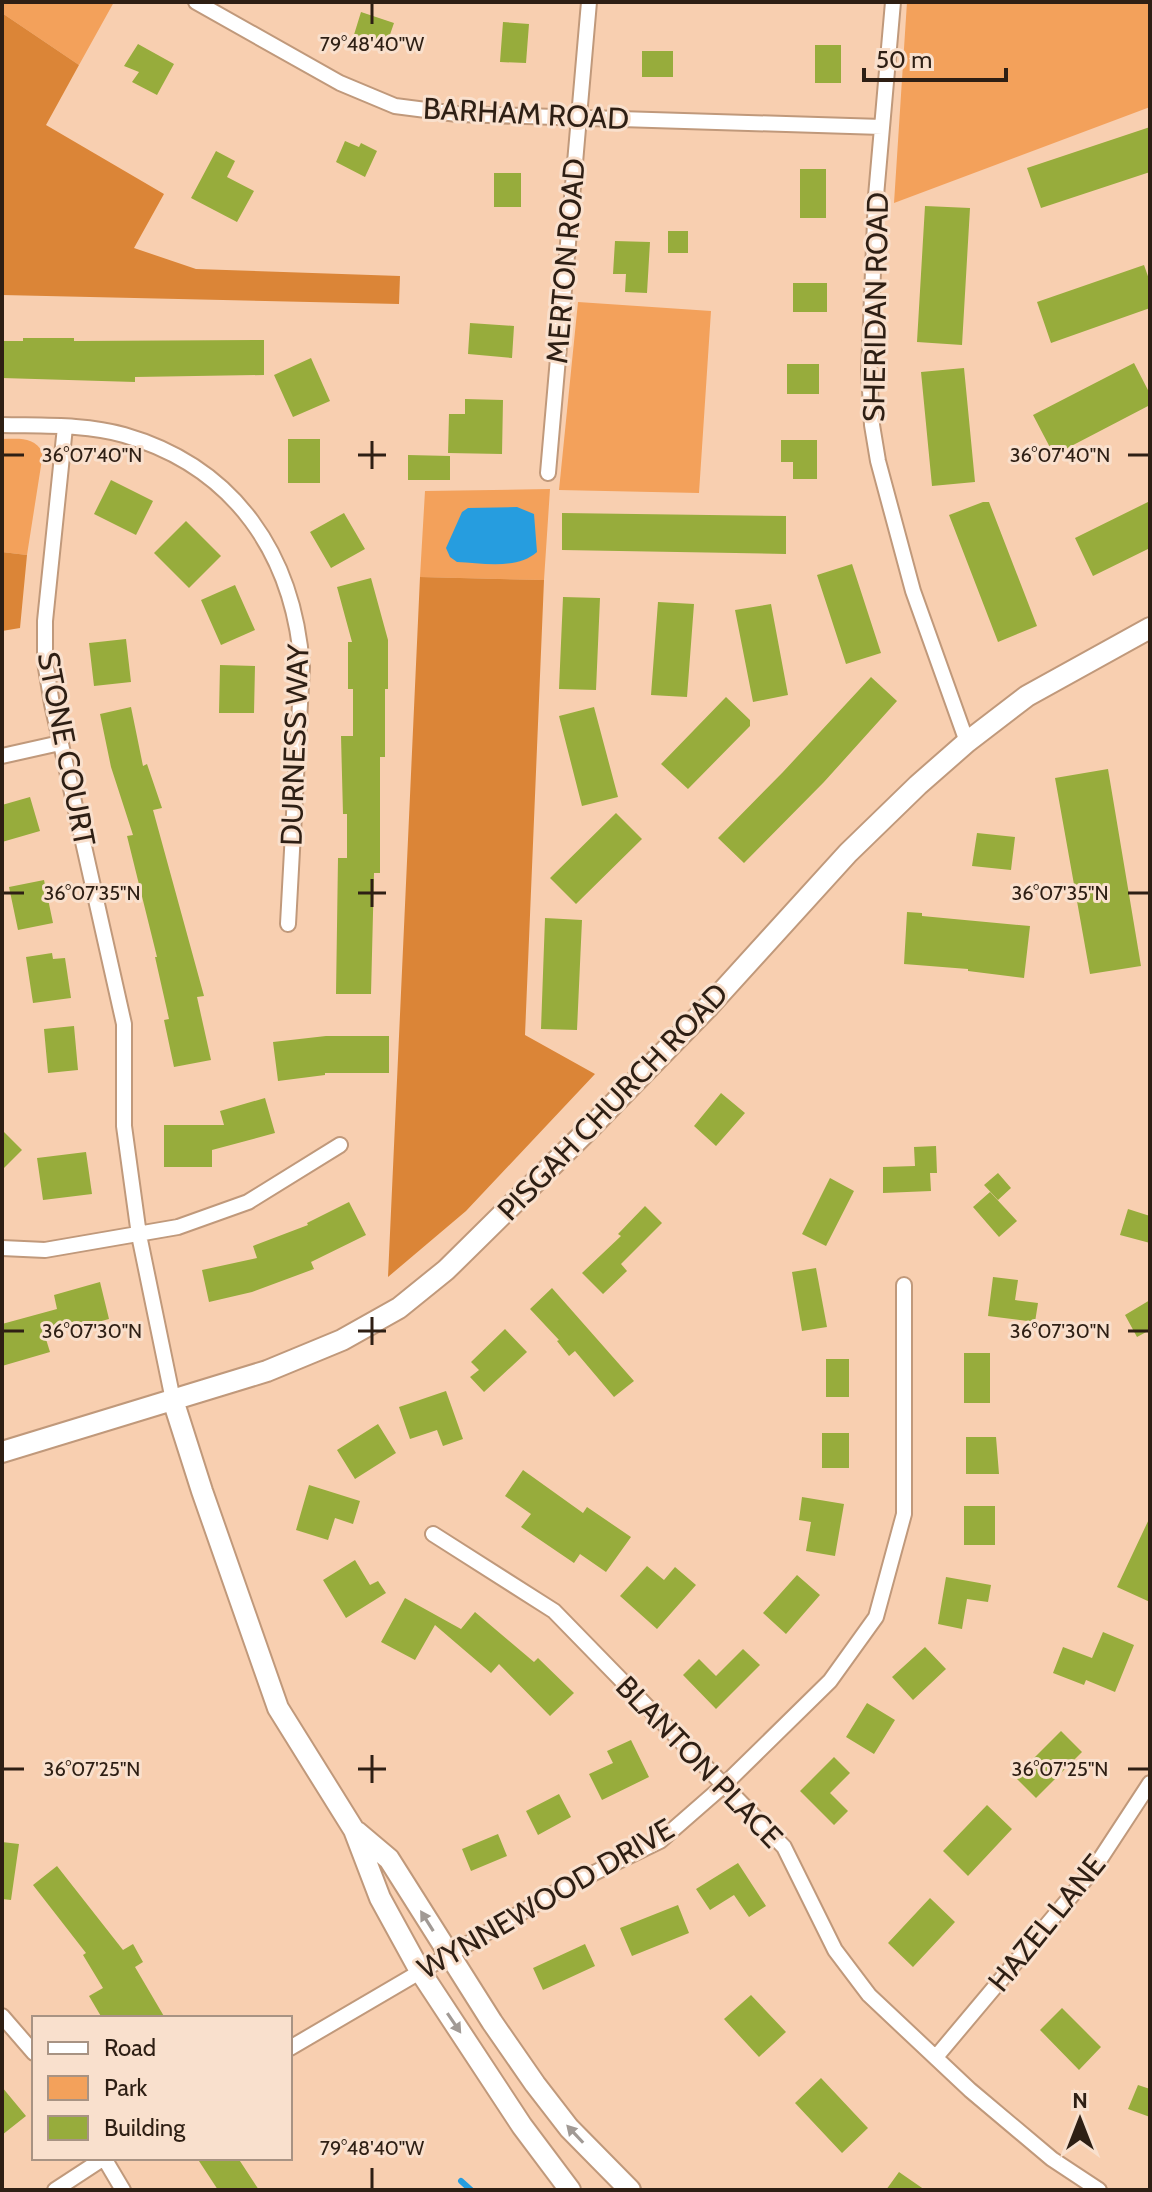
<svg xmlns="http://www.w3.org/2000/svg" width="1152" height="2192" font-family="Cabin,sans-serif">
  <rect width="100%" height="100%" fill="#f8cfb0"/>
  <path fill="#f3a15b" d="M2 2H114L79 65 2 13Z
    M907 2H1150V107L894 203Z
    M578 302 711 311 699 493 559 490Z
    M2 439C19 439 34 436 43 453L27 555 2 552Z
    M550 489 544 580 420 577 425 491Z"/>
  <path fill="#db8537" d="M2 13 79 65 46 125 164 194 134 248 196 269 400 276 399 304 2 295Z
    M2 552 27 555 20 628 2 631Z
    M420 577 544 580 525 1035 595 1074 466 1211 388 1277Z"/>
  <path fill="#269ddf" d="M517 507 534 514 537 552C517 570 482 563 457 562L450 557 446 548 462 512 468 508Z"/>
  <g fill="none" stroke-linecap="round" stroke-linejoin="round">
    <path stroke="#269ddf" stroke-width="6" d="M461 2181 471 2190"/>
  </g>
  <path fill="#97ac3c" d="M361 12 394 23 385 49 353 38Z
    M503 22 529 24 526 63 500 62Z
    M138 44 174 64 157 95 132 82 139 72 124 66Z
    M815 45H841V83H815Z
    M642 51H673V77H642Z
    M1150 127V172L1041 208 1027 168Z
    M345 141 359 147 361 143 377 151 365 177 336 162Z
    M216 151 235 161 227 177 254 191 237 222 191 198Z
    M800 169H826V218H800Z
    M494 173H521V207H494Z
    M925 206 970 208 962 345 917 342Z
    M668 231H688V253H668Z
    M615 241 650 242 647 293 625 292 626 274H613Z
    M1144 265 1150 282V308L1051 343 1037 302Z
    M793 283H827V312H793Z
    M470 323 514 326 512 358 468 354Z
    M23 338H74V341L264 340V375L135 377V382L2 378V341H23Z
    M311 358 330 401 293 417 274 375Z
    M1134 363 1150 394V405L1054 455 1033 415Z
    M787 364H819V394H787Z
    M964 368 975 482 932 486 921 372Z
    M465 399 503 400 502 454 448 453 449 414H465Z
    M288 439H320V483H288Z
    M781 440H817V479H793V462H781Z
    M408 455 450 456V480H408Z
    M111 480 153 501 136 535 94 514Z
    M1150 501V548L1093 576 1075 538Z
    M983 502H989L1037 626 998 642 949 515Z
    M344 513 365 549 331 568 310 532Z
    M562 513 786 516V554L562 550Z
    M186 521 221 556 189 588 154 553Z
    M852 564 881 653 846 664 817 575Z
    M371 578 388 640V689H385V757H380V873H374L371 994H336L338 858H347V814H343L341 736H353V689H348V642H352L337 587Z
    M235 585 255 630 221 645 201 600Z
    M563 597 600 598 596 690 559 689Z
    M658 602 694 604 687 697 651 695Z
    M771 604 788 695 753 702 735 610Z
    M126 639 131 682 94 686 89 643Z
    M220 665 255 666 254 713H219Z
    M871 677 897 701 824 782 744 863 718 838 783 772Z
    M726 697 750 720V726L688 789 661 764Z
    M131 707 143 766 147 764 162 808 153 810 204 996 197 997 211 1060 174 1067 164 1020 169 1019 155 957H157L127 836 133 835 111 767 100 714Z
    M594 707 618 797 582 806 559 716Z
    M1108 769 1141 966 1090 974 1055 778Z
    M30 797 40 831 2 842V805Z
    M616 813 642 839 576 904 550 878Z
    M977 833 1015 837 1011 870 972 866Z
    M44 880 53 923 18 930 9 887Z
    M907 912 922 913V916L1030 926 1024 978 968 971V969L904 964Z
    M545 918 582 920 577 1030 541 1029Z
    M52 953 53 959 65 958 71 998 33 1003 26 957Z
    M74 1026 78 1070 48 1073 44 1029Z
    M326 1036H389V1073H325V1075L278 1081 273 1042Z
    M721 1093 745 1113 716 1146 694 1126Z
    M265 1098 275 1133 212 1150V1167H164V1125H224L220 1111Z
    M2 1130 22 1150 2 1170Z
    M936 1146 937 1173H930L931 1191 883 1193V1167L915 1166 914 1147Z
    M86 1152 92 1194 43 1200 37 1158Z
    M998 1173 1011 1188 998 1200 984 1185Z
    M830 1178 854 1191 826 1246 802 1234Z
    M990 1192 1017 1221 999 1237 973 1207Z
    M349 1202 366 1235 311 1262 314 1269 252 1292 209 1302 202 1270 257 1258 253 1246 308 1225 307 1223Z
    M645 1206 662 1223 621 1264 627 1271 603 1294 582 1273 621 1236 618 1234Z
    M1128 1209 1150 1216V1243L1120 1235Z
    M816 1268 827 1327 802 1331 792 1272Z
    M993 1277 1018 1280 1015 1300 1038 1303 1035 1322 988 1316Z
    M100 1282 109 1319 45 1336 50 1352 2 1366V1324L57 1309 54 1295Z
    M552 1288 634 1381 614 1397 575 1351 569 1356 557 1341 559 1340 530 1309Z
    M1150 1300V1330L1137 1337 1125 1315Z
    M505 1329 527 1352 484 1392 470 1377 479 1370 471 1362Z
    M964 1353H990V1403H964Z
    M826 1359H849V1397H826Z
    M446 1391 463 1439 443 1446 437 1430 410 1439 399 1407Z
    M378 1424 396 1453 355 1479 337 1450Z
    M822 1433H849V1468H822Z
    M966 1437H996L999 1474H966Z
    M523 1470 583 1513 587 1507 631 1537 606 1572 580 1554 574 1563 521 1527 531 1514 505 1496Z
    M309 1485 360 1501 353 1524 335 1518 328 1540 296 1530Z
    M802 1497 844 1504 835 1556 806 1551 811 1522 799 1520Z
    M964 1506H995V1545H964Z
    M1150 1517V1602L1117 1587Z
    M355 1560 370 1585 378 1581 386 1593 346 1618 323 1580Z
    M647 1566 664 1580 675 1567 696 1585 657 1629 620 1596Z
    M797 1575 820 1595 786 1634 763 1613Z
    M946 1577 991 1585 988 1602 967 1599 962 1629 938 1624Z
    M405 1598 461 1629 475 1612 534 1662 538 1658 574 1693 550 1716 499 1664 491 1673 435 1625 415 1660 381 1642Z
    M1103 1632 1134 1645 1115 1692 1086 1680 1084 1685 1053 1673 1063 1647 1092 1658Z
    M925 1647 946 1669 913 1700 892 1677Z
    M743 1649 760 1665 716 1709 683 1675 699 1659 716 1676Z
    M867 1703 895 1720 874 1754 846 1737Z
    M1061 1731 1082 1752 1036 1798 1015 1777Z
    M631 1740 649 1777 602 1800 589 1774 613 1763 607 1751Z
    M834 1757 850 1773 830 1793 848 1811 834 1825 800 1791Z
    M559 1794 571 1817 538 1835 526 1811Z
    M987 1805 1012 1829 968 1876 943 1851Z
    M498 1834 507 1856 471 1871 462 1849Z
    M2 1842 19 1844 11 1900 2 1899Z
    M738 1863 766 1906 749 1917 734 1895 710 1910 696 1889Z
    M57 1866 123 1950 133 1944 143 1962 135 1967 165 2018H102L89 1996 103 1988 83 1955 86 1953 33 1885Z
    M930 1898 955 1922 913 1967 888 1943Z
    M678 1905 689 1933 632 1956 620 1928Z
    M585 1944 595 1966 543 1990 533 1968Z
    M751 1995 786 2032 759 2057 724 2019Z
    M1062 2008 1101 2047 1079 2070 1040 2030Z
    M821 2078 868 2128 842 2153 795 2103Z
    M1138 2085 1150 2089V2117L1128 2109Z
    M2 2087 26 2116 2 2135Z
    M197 2158H238L259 2190H218Z
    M899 2172 925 2190H886Z"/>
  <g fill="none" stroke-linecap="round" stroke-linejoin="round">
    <defs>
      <path id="street" d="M196 2 340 83 395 106 457 114 882 127
        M893 2 876 196 869 371 872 425 878 461 913 591 967 742
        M2 425C42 426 86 424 124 435 235 467 294 555 302 667L288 924
        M65 427 45 621V662L52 704 124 1024V1126L139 1235 173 1400
        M548 473 589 2
        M2 756 60 743
        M2 1248 45 1250 178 1227 248 1202 340 1145
        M433 1534 554 1611 784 1847 835 1950 869 1995 970 2090 1052 2159 1099 2190
        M2 2016 34 2053
        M290 2048 563 1888 660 1841 723 1786 830 1681 876 1617 904 1514V1285
        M936 2057 1093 1870 1150 1783
        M104 2158 123 2190
        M55 2190 104 2158"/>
      <path id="secondary" d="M173 1400 202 1491 278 1708 354 1830 380 1898 420 1971 522 2126 570 2190
        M2 1452 267 1371 342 1340 399 1308 446 1270 591 1127 709 1006 848 853 918 785 967 742 1027 696 1150 628
        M357 1832 389 1859 492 2022 535 2084 569 2128 630 2190"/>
    </defs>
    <use href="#street" stroke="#c0997b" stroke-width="18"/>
    <use href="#secondary" stroke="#c0997b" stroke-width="24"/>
    <use href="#street" stroke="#fff" stroke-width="14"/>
    <use href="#secondary" stroke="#fff" stroke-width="20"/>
  </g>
  <defs><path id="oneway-solid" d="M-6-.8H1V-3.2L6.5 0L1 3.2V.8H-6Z" transform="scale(2)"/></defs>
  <g fill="#a19a95">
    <use href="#oneway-solid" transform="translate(427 1921) rotate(-122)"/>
    <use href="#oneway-solid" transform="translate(454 2023) rotate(56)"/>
    <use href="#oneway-solid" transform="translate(575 2134) rotate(-133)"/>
  </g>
  <path fill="none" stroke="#2e1f14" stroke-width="3" d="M372 4V24M372 441V469M4 455H24M358 455H386M1128 455H1148M372 879V907M4 893H24M358 893H386M1128 893H1148M372 1317V1345M4 1331H24M358 1331H386M1128 1331H1148M372 1755V1783M4 1769H24M358 1769H386M1128 1769H1148M372 2168V2188"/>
  <g text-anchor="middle" stroke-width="6" stroke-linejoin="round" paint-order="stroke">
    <g font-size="30" fill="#2e1f14" stroke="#f9e0cd">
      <text transform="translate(526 114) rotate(3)" y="10">BARHAM ROAD</text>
      <text transform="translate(566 261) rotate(-85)" y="10">MERTON ROAD</text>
      <text transform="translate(876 307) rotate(-89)" y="10">SHERIDAN ROAD</text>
      <text transform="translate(295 745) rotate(-88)" y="10">DURNESS WAY</text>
      <text transform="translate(66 749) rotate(79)" y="10">STONE COURT</text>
      <text transform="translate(613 1102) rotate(-46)" y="10">PISGAH CHURCH ROAD</text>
      <text transform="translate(699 1762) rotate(46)" y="10">BLANTON PLACE</text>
      <text transform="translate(546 1899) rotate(-30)" y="10">WYNNEWOOD DRIVE</text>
      <text transform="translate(1047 1923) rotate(-51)" y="10">HAZEL LANE</text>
    </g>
  </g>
  <g font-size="20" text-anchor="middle" fill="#2e1f14" stroke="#f9e0cd" stroke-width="6" stroke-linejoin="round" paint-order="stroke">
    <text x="372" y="51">79°48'40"W</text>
    <text x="92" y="462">36°07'40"N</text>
    <text x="1060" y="462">36°07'40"N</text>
    <text x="92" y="900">36°07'35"N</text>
    <text x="1060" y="900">36°07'35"N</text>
    <text x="92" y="1338">36°07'30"N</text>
    <text x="1060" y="1338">36°07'30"N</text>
    <text x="92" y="1776">36°07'25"N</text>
    <text x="1060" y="1776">36°07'25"N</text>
    <text x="372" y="2155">79°48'40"W</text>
  </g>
  <rect width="1152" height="2192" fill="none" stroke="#2e1f14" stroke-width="8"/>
  <rect x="32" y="2016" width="260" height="144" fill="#f9e0cd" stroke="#a89383" stroke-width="2"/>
  <rect x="48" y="2042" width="40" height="12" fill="#ffffff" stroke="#a89383" stroke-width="2"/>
  <text x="104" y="2056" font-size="24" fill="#2e1f14">Road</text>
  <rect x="48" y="2076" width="40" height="24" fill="#f3a15b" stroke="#a89383" stroke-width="2"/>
  <text x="104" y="2096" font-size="24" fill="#2e1f14">Park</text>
  <rect x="48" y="2116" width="40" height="24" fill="#97ac3c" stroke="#a89383" stroke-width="2"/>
  <text x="104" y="2136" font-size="24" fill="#2e1f14">Building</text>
  <g transform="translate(1080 2120)" stroke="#f9e0cd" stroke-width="6" paint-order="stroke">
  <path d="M0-6L14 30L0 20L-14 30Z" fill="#2e1f14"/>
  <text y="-12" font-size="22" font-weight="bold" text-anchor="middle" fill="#2e1f14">N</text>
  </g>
  <path d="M864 68v12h142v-12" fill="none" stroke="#2e1f14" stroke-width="4"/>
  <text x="876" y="68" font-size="24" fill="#2e1f14" stroke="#f9e0cd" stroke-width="6" paint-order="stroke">50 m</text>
</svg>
